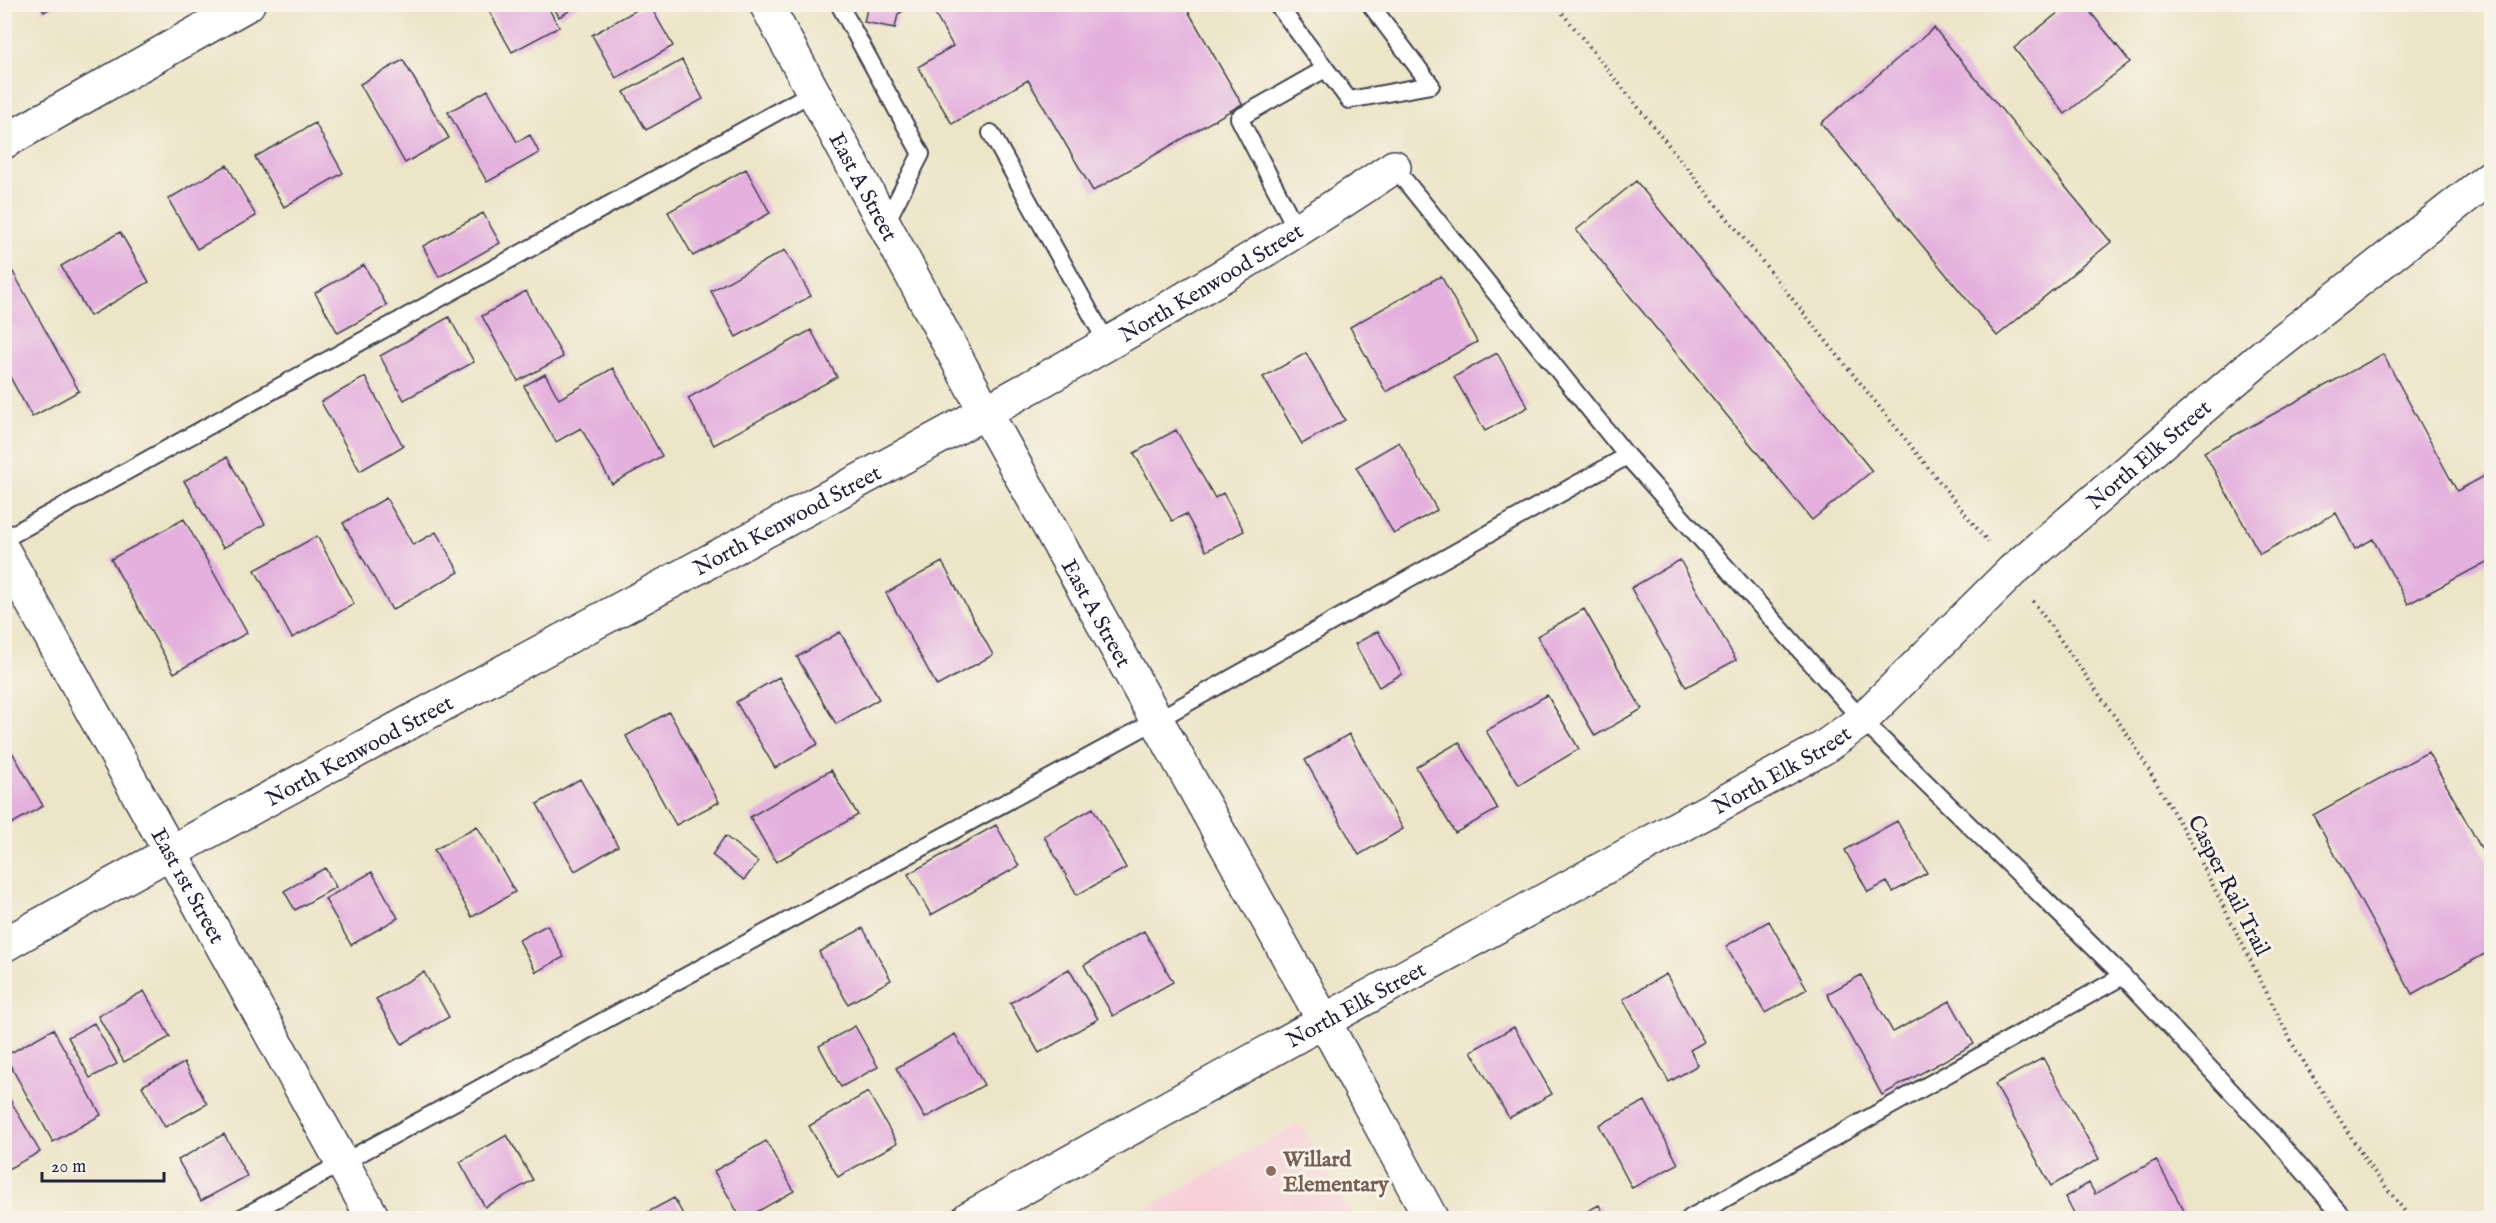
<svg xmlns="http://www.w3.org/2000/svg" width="2496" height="1223" font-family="'IM FELL English',serif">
  <rect width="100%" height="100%" fill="#f7f3e8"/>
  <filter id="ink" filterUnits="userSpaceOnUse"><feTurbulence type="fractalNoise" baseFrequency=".0167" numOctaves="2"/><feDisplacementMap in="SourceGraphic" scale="12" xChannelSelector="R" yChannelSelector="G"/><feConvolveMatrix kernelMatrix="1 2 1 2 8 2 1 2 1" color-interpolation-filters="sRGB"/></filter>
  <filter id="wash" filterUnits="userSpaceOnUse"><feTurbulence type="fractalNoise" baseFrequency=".008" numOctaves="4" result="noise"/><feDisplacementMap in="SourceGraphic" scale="24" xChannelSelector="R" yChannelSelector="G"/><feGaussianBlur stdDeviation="1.35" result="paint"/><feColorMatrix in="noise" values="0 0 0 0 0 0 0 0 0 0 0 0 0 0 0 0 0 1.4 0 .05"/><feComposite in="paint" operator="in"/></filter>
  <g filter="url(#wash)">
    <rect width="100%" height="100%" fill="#ede5c8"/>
    <path fill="#f6cfd7" d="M1300 1123 1353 1218H1129Z"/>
    <g id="blocks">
      <path fill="#e4b0de" d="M40 4H57L44 12Z
        M485 4H546L559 27 512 52Z
        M552 4H581L559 17Z
        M647 4H649L673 46 616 78 592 35Z
        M868 4H914L898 14 895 28 864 22Z
        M929 4H1184L1242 104 1093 191 1028 80 952 124 918 67 953 46Z
        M2069 4H2084L2130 62 2065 114 2014 48Z
        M1934 28 2111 242 1997 336 1821 123Z
        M403 60 449 138 405 163 360 84Z
        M682 60 703 99 646 130 624 92Z
        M488 90 517 142 530 135 539 153 487 182 448 112Z
        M315 123 343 173 284 207 255 157Z
        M227 165 256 216 197 249 168 199Z
        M746 169 770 213 693 256 668 212Z
        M1636 181 1872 471 1812 520 1576 230Z
        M483 213 500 243 439 277 423 246Z
        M120 232 149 282 90 316 61 266Z
        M785 250 811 296 736 337 711 291Z
        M364 265 387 306 338 333 315 293Z
        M13 272 79 391 32 417 4 366V277Z
        M1441 276 1477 342 1386 392 1350 327Z
        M526 291 563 357 518 381 482 316Z
        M449 317 474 362 404 400 380 356Z
        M811 330 837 377 714 445 688 398Z
        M1306 353 1345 420 1302 444 1263 377Z
        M1497 353 1528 407 1485 431 1454 377Z
        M2383 354 2457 491 2492 472V559L2408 604 2373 539 2355 549 2336 513 2260 554 2204 452Z
        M613 368 662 456 612 484 581 428 556 442 524 386 545 374 559 399Z
        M365 377 403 446 360 471 321 402Z
        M1176 430 1215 498 1223 493 1244 531 1206 551 1186 514 1172 521 1134 453Z
        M1399 442 1437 510 1394 534 1356 467Z
        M227 457 265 524 223 548 184 481Z
        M386 498 413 545 436 532 459 572 392 610 343 523Z
        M184 519 247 633 174 673 111 559Z
        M317 536 354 604 292 638 255 570Z
        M1680 560 1736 660 1686 687 1631 588Z
        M942 562 993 655 937 686 886 593Z
        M1584 609 1642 709 1595 736 1537 636Z
        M1378 631 1402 674 1379 687 1355 644Z
        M840 632 879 699 836 724 797 657Z
        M779 677 818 744 775 768 736 702Z
        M1547 695 1579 749 1519 785 1486 731Z
        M669 712 719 802 676 825 626 736Z
        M1349 734 1403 829 1359 855 1305 760Z
        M4 738 43 806 4 828Z
        M1459 742 1498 809 1455 833 1416 767Z
        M2428 752 2492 868V950L2412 994 2313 815Z
        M831 770 858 815 776 862 750 817Z
        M580 779 618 846 575 871 537 804Z
        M1093 808 1126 868 1077 895 1044 836Z
        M1897 821 1927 873 1893 892 1887 882 1868 892 1845 850Z
        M996 825 1019 866 931 915 908 874Z
        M477 826 515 892 472 917 434 850Z
        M725 836 758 862 744 880 712 855Z
        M325 868 336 887 295 910 284 891Z
        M372 872 398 918 351 945 325 899Z
        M1769 921 1807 989 1765 1013 1726 946Z
        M547 925 564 957 536 972 519 940Z
        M863 928 891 980 848 1004 819 952Z
        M1144 931 1173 982 1113 1016 1084 965Z
        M1069 969 1098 1019 1039 1053 1010 1003Z
        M424 972 449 1017 402 1044 376 999Z
        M1666 974 1704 1042 1690 1050 1698 1065 1669 1082 1623 999Z
        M1861 975 1893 1032 1950 1001 1974 1044 1882 1095 1827 994Z
        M144 991 170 1037 124 1062 98 1016Z
        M94 1023 117 1064 90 1078 68 1037Z
        M855 1026 878 1067 841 1087 819 1046Z
        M1514 1027 1552 1094 1509 1118 1471 1051Z
        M53 1029 101 1115 53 1142 5 1056Z
        M955 1034 984 1085 925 1118 896 1068Z
        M2043 1058 2099 1159 2051 1186 1995 1084Z
        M184 1063 207 1104 165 1127 142 1086Z
        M4 1089 40 1152 4 1171Z
        M868 1092 897 1143 838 1177 809 1126Z
        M1645 1101 1678 1164 1632 1188 1599 1125Z
        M224 1134 247 1176 201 1201 178 1160Z
        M507 1135 533 1180 485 1207 460 1162Z
        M766 1141 794 1191 746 1218H741L714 1171Z
        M2156 1160 2188 1218H2077L2065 1197 2089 1183 2095 1194Z
        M674 1198 685 1218H637Z
        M1599 1205 1606 1218H1574Z"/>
    </g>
  </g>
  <g filter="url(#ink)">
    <use href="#blocks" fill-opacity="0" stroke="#403f50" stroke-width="1.5"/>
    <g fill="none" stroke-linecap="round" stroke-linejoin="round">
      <defs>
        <path id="service" d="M839 4 921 154 885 224
          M1277 4 1349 100 1431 85 1370 4
          M991 133 1107 343
          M1394 167 1627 456 1862 720 2123 976 2272 1135 2344 1218
          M1298 232 1239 118 1325 69
          M4 539 813 92
          M241 1218 1157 720 1627 456
          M1690 1218 2123 976"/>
        <g id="minor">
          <path id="s1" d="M766 4 986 413 1324 1021 1431 1218"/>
          <path d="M4 142 248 4"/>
          <path id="s2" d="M4 945C258 802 515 666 771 528 982 415 1195 301 1394 167"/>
          <path id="s3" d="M969 1218 1324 1021 1823 748 1862 720 2012 571 2265 354 2492 176"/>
        </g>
        <g id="tertiary">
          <path id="s4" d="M4 552 373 1218"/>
        </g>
      </defs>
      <use href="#service" stroke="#403f50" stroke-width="20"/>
      <use href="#minor" stroke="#403f50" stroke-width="36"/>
      <use href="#tertiary" stroke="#403f50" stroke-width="36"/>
      <path stroke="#403f50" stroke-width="4" stroke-dasharray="1.5 4.5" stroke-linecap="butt" d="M1555 4 1988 542
        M2033 601 2132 741 2195 850 2293 1045 2368 1164 2410 1218"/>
      <use href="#service" stroke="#fff" stroke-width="16"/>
      <use href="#minor" stroke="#fff" stroke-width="33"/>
      <use href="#tertiary" stroke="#fff" stroke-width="33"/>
    </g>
  </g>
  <circle fill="#8d6e63" stroke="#f7f3e8" stroke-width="2" cx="1271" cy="1171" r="6"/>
  <g text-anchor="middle" stroke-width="6" stroke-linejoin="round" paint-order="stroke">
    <g font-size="22" fill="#22223b" stroke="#f7f3e8">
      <text dy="8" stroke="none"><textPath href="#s1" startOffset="207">East A Street</textPath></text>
      <text dy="8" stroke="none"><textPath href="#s2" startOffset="1377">North Kenwood Street</textPath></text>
      <text dy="8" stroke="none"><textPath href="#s3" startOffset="1414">North Elk Street</textPath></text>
      <text dy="8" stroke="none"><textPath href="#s2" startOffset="891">North Kenwood Street</textPath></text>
      <text dy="8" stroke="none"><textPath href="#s1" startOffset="693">East A Street</textPath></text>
      <text dy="8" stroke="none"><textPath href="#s2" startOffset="405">North Kenwood Street</textPath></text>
      <text dy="8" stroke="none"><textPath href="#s3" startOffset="928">North Elk Street</textPath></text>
      <text dy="8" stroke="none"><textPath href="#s4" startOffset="381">East 1st Street</textPath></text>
      <text transform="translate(2230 885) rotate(63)" y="8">Casper Rail Trail</text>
      <text dy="8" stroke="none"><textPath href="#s3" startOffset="442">North Elk Street</textPath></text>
    </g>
    <g font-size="22" font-weight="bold" fill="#785e54" stroke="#f7f3e8" text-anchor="start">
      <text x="1283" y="1166">Willard<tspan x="1283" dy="25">Elementary</tspan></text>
    </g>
  </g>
  <rect width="2496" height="1223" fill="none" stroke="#f7f3e8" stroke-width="24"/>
  <path d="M42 1172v9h122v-9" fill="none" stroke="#22223b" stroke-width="3"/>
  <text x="51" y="1172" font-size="18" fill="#22223b" stroke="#f7f3e8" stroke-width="4.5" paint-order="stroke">20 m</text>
</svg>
